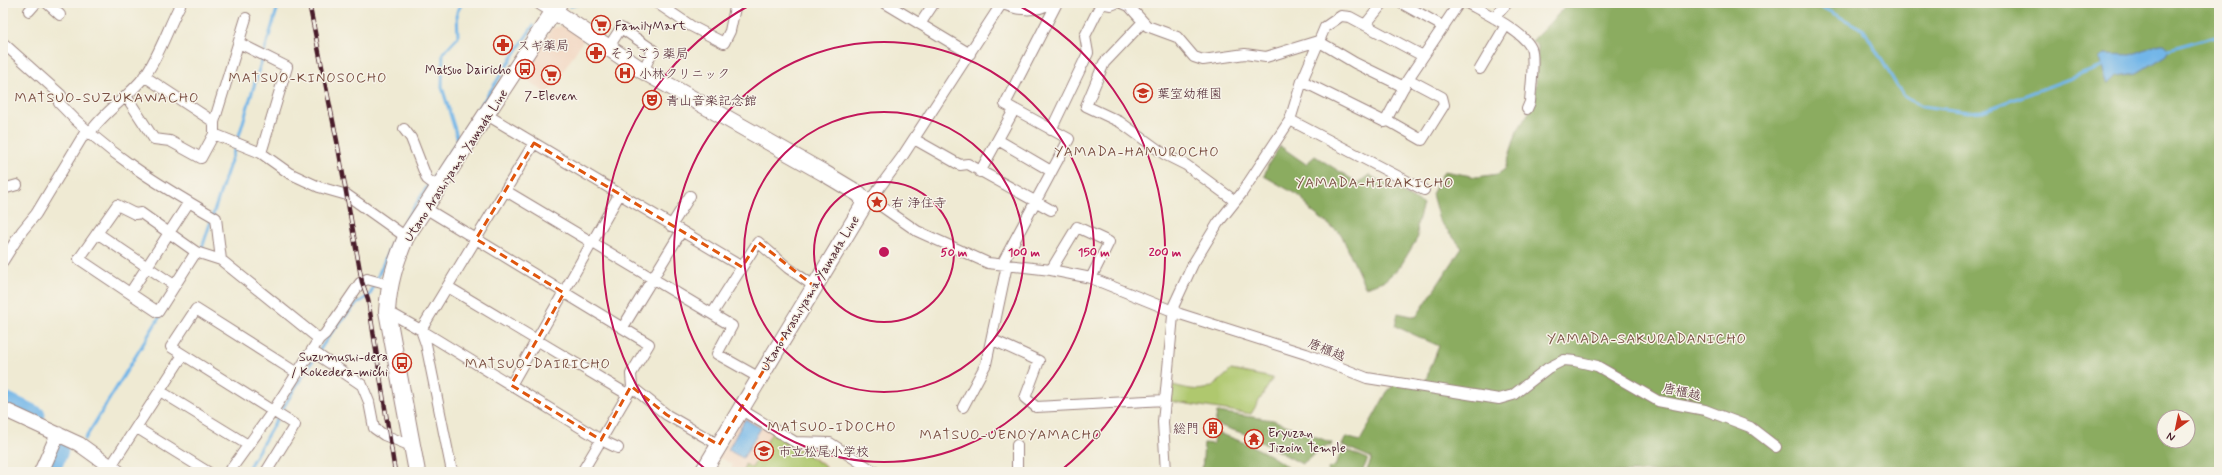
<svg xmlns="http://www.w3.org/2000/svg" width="2222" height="475" font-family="Mynerve,'Klee One',sans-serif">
  <rect width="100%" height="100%" fill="#f7f3e8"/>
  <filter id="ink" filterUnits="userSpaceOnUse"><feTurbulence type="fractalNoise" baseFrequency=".025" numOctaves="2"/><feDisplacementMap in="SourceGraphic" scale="8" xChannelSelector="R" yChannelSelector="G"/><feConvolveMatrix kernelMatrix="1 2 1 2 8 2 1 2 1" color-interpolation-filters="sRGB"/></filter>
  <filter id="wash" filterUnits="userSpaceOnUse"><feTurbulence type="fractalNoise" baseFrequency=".012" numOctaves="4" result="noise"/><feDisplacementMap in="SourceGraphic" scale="16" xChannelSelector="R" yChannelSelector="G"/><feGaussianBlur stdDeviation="0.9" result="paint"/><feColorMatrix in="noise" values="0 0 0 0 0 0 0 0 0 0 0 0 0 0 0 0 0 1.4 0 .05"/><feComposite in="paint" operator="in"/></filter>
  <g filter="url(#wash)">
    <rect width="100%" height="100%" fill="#efead3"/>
    <path fill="#f2d4be" d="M563 26 584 39 548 95 522 76 552 28Z
      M742 415 795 443 828 467 825 472H731L732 465 723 459H718Z"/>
    <path fill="#afc86e" stroke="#7c744c" d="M1231 370 1273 378 1251 414 1169 401 1173 385C1203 393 1209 392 1231 370Z
      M772 432 826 467 824 472H744L745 464 752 468Z"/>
    <path fill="#8bac61" stroke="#6a6646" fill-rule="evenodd" d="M1569 3H2219V472H1366L1372 458 1342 445 1346 437 1360 441 1387 392 1397 381 1424 384 1439 346 1395 326 1398 313 1416 317 1462 248 1439 220 1432 194 1444 171 1477 177 1498 174 1505 169 1517 131 1535 103 1538 46 1532 41ZM2164 417H2188V441H2164Z
      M1280 146 1306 164 1315 156 1358 183 1369 175 1423 204 1417 225 1418 237 1400 267 1384 281 1365 287 1341 234 1311 211 1301 197 1264 176 1269 163Z
      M1217 412 1273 420 1332 443 1331 446H1325L1302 464 1248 435 1215 424Z
      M1214 432C1238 439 1275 454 1292 472H1202L1204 443 1213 444Z
      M1339 447 1368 459 1362 472H1327L1328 469 1335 466 1340 455Z"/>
    <path fill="#72b6e8" stroke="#5e6a8a" d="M2159 44H2164L2169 48 2166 55 2137 73 2117 76 2108 85 2099 59 2104 54 2131 55Z
      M745 419 761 428 743 458 728 450Z"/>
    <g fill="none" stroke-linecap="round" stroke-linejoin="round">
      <path stroke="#72b6e8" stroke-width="3" d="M1814 3 1864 30 1897 86 1904 96 1910 100 1922 106 1968 112 1983 111 2101 67
        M570 6 582 3
        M2169 49 2219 35
        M458 140 442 87 443 53 458 37 457 12 462 3
        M201 251 238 139 279 3
        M85 439 162 313
        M246 472 296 386 331 333 355 305 370 295 395 236 533 26"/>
      <path stroke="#72b6e8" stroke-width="17" d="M3 399 37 415
        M51 472 60 451"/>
    </g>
  </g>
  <g filter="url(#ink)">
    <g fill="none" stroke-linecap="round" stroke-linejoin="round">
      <defs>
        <path id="street" d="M47 3 60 15
          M657 3 691 26 724 43 730 31 736 3
          M885 3 970 54
          M1002 3C1016 11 1037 12 1052 3
          M1100 3 1111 5 1116 3
          M1122 3 1129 6 1147 26 1177 37 1194 57 1203 60 1245 54 1266 57 1318 41 1355 63 1404 87
          M1401 3 1444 27
          M1467 3C1483 12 1530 34 1532 52 1534 68 1531 86 1530 102L1527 109
          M29 11 36 3
          M1494 18 1507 3
          M1143 22 1104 63 1086 106 1120 122 1164 154 1186 165 1235 201
          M920 24 934 3
          M1365 25 1383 3
          M3 43 61 95 59 103C104 152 159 185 216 218L221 260 319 339
          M239 43 287 67 261 153
          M608 48 621 28 653 50 643 71
          M1480 69 1506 25
          M144 76 214 122
          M1302 81 1385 122 1408 79 1459 3
          M126 96 154 139 170 141 201 158 214 134V122L246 18
          M487 115 742 267 712 314
          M1290 120 1424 190
          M1387 120 1422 140 1444 105 1442 97 1408 79
          M404 129 411 138 427 179 439 188
          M1051 130 1088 53 1085 36 1101 4
          M89 134C104 111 128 98 144 77 160 55 168 27 181 3
          M214 134 261 153 289 173 319 187 347 195 406 237
          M914 139 960 165 968 164 1051 210
          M998 140 1051 171
          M980 172 1014 110
          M3 189 17 185
          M506 191 732 326 717 354 758 377
          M871 199 902 157 1002 3
          M864 200 871 199 917 231 988 263 1051 270 1091 278 1180 314 1306 354 1367 378 1499 399 1513 395 1548 368 1564 360 1575 361 1597 366 1658 401 1705 410 1750 427 1776 447
          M671 226 690 196
          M97 233 174 285
          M196 252 141 213 135 214 117 205 79 259 158 312 196 252 221 260
          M3 261 22 231 36 214 86 131
          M1002 264 1069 139 1005 104 1057 3
          M742 267 758 242 788 268 814 286
          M1051 270 1077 227 1109 242 1091 278
          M448 287 627 394
          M130 293 189 202
          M387 311 421 330 601 440 632 387 631 374 649 344 425 208
          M623 327 681 232
          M993 340 1039 361 1025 398 1036 407 1165 400
          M312 351 362 385 369 402 374 428 384 435 414 447
          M511 385 619 195
          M632 387 667 415 719 445
          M160 391 248 445
          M963 407 986 364 1007 265
          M740 409 795 442 830 443 875 472
          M137 428 208 472
          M1017 445V472
          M111 466 183 355
          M229 472 273 411 319 339 325 334 360 283 367 279 389 285
          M266 472 295 425 171 347 196 309 297 373
          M454 472 451 467 426 344 421 330 534 143
          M582 472 601 440 618 448
          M1166 472 1163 422 1174 305 1193 264 1218 223 1241 194 1290 120 1302 81 1325 27 1341 16 1350 17 1423 56"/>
        <path id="secondary" d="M541 3 554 11
          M3 409 79 444 118 472
          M41 472 58 434"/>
        <path id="primary" d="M554 11 643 71 824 173 859 194 864 200 862 208 703 472
          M417 472 387 311C389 283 395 263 406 237L559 3"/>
      </defs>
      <use href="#street" stroke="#9c847f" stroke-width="12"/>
      <use href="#secondary" stroke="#9c847f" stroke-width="16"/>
      <use href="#primary" stroke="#9c847f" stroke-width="18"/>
      <use href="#street" stroke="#fff" stroke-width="10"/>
      <use href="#secondary" stroke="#fff" stroke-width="14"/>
      <use href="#primary" stroke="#fff" stroke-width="16"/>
      <defs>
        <path id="rail" d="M309 3 337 141 362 282 368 299 395 472"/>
      </defs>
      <use href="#rail" stroke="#4a1f2b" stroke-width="4.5"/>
      <use href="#rail" stroke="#f7f3e8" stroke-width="3" stroke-dasharray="9" stroke-linecap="butt"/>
    </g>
  </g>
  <path fill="none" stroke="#e0560e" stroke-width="3" stroke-dasharray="8 5" stroke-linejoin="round" d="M534 143 742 267 758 242 814 286 719 445 667 415 631 386 601 440 511 385 564 293 476 239Z"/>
  <g fill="none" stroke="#c2185b" stroke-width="2">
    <circle cx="884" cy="252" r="70"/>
    <circle cx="884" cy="252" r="140"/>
    <circle cx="884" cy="252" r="210"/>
    <path d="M709 472A281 281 0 0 1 752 4M1016 4A281 281 0 0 1 1059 472"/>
  </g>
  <defs>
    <symbol id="supermarket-ring" viewBox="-11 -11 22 22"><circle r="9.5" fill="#f7f3e8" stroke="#c8321e" stroke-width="1.5"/><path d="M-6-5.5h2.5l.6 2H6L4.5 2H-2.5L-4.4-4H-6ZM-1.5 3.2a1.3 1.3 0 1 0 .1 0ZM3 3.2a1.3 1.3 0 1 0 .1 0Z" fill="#c8321e"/></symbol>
    <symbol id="pharmacy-ring" viewBox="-11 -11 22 22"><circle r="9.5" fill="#f7f3e8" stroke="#c8321e" stroke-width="1.5"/><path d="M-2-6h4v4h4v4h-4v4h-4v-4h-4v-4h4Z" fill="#c8321e"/></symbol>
    <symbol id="bus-ring" viewBox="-11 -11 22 22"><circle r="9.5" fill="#f7f3e8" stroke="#c8321e" stroke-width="1.5"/><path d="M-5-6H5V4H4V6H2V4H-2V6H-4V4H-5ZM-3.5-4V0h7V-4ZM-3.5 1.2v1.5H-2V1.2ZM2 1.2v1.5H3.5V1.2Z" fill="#c8321e"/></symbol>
    <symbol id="hospital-ring" viewBox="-11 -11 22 22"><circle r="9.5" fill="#f7f3e8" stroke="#c8321e" stroke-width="1.5"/><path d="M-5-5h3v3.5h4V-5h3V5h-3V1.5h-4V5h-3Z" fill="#c8321e"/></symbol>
    <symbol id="school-ring" viewBox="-11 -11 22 22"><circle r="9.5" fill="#f7f3e8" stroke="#c8321e" stroke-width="1.5"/><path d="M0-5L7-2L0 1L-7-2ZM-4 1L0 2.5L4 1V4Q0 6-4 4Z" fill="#c8321e"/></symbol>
    <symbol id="theatre-ring" viewBox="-11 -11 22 22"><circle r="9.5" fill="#f7f3e8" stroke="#c8321e" stroke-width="1.5"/><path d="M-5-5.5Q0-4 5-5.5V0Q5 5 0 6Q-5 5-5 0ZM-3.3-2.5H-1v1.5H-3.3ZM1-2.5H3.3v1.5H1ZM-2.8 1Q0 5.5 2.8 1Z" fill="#c8321e"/></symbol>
    <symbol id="sight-ring" viewBox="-11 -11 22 22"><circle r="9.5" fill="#f7f3e8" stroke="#c8321e" stroke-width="1.5"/><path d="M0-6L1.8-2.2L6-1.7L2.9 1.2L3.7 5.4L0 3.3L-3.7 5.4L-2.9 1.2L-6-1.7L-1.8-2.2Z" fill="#c8321e"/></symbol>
    <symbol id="building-ring" viewBox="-11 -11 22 22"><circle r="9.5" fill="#f7f3e8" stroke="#c8321e" stroke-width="1.5"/><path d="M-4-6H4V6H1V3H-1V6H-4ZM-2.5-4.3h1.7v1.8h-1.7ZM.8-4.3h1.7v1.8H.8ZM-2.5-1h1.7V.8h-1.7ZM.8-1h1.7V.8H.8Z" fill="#c8321e"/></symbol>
    <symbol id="temple-ring" viewBox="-11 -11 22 22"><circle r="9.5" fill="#f7f3e8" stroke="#c8321e" stroke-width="1.5"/><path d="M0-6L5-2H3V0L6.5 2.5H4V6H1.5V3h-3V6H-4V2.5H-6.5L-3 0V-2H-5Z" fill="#c8321e"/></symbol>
  </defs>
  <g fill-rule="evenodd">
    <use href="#supermarket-ring" x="590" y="14" width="22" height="22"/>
    <use href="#pharmacy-ring" x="492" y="34" width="22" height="22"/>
    <use href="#pharmacy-ring" x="585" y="42" width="22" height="22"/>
    <use href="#bus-ring" x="514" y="58" width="22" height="22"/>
    <use href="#hospital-ring" x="614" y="62" width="22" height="22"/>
    <use href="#supermarket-ring" x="540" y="64" width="22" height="22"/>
    <use href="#school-ring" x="1132" y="82" width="22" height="22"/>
    <use href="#theatre-ring" x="641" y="89" width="22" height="22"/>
    <use href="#sight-ring" x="866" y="191" width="22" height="22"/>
    <use href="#bus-ring" x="391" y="352" width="22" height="22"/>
    <use href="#building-ring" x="1202" y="417" width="22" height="22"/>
    <use href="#temple-ring" x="1243" y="428" width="22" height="22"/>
    <use href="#school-ring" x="753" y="440" width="22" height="22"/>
  </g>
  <g text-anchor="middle" stroke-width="3" stroke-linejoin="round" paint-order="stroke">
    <g font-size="13" fill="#4a1f2b" stroke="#f7f3e8" text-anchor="start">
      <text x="615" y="30">FamilyMart</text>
      <text x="517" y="50">スギ薬局</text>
      <text x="610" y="58">そうごう薬局</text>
      <text x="511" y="74" text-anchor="end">Matsuo Dairicho</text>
      <text x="639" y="78">小林クリニック</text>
      <text x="1157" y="98">葉室幼稚園</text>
      <text x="551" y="100" text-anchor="middle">7-Eleven</text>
      <text x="666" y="105">青山音楽記念館</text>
      <text x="891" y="207">右 浄住寺</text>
      <text x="388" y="361" text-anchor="end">Suzumushi-dera<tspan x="388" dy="15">/ Kokedera-michi</tspan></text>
      <text x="1199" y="433" text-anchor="end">総門</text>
      <text x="1268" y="437">Eryuzan<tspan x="1268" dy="15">Jizoin Temple</tspan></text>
      <text x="778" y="456">市立松尾小学校</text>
    </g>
    <g font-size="13" fill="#4a1f2b" stroke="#f7f3e8">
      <text transform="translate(455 165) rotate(-57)" y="5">Utano Arashiyama Yamada Line</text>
      <text transform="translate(809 293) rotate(-59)" y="5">Utano Arashiyama Yamada Line</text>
      <text transform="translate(1327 349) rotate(22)" y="5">唐櫃越</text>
      <text transform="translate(1682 391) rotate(12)" y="5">唐櫃越</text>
    </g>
    <g font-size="14" letter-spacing="1" fill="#794e41" stroke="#f7f3e8">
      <text x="308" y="82">MATSUO-KINOSOCHO</text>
      <text x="107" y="102">MATSUO-SUZUKAWACHO</text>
      <text x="1137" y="156">YAMADA-HAMUROCHO</text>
      <text x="1375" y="187">YAMADA-HIRAKICHO</text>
      <text x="1647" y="343">YAMADA-SAKURADANICHO</text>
      <text x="538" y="368">MATSUO-DAIRICHO</text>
      <text x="832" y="431">MATSUO-IDOCHO</text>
      <text x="1011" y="439">MATSUO-UENOYAMACHO</text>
    </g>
  </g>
  <circle cx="884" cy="252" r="6" fill="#c2185b" stroke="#f7f3e8" stroke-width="2"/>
  <g font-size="12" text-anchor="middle" font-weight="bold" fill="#c2185b" stroke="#f7f3e8" stroke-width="3" stroke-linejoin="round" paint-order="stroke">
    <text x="954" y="256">50 m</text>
    <text x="1024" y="256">100 m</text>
    <text x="1094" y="256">150 m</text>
    <text x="1165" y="256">200 m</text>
  </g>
  <rect width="2222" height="475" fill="none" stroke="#f7f3e8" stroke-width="16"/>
  <g transform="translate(2176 429) rotate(213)"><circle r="19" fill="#f7f3e8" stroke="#b29e9c"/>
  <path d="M0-3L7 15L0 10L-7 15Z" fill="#c8321e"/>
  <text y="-6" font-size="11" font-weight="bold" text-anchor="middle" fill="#4a1f2b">N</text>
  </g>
</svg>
